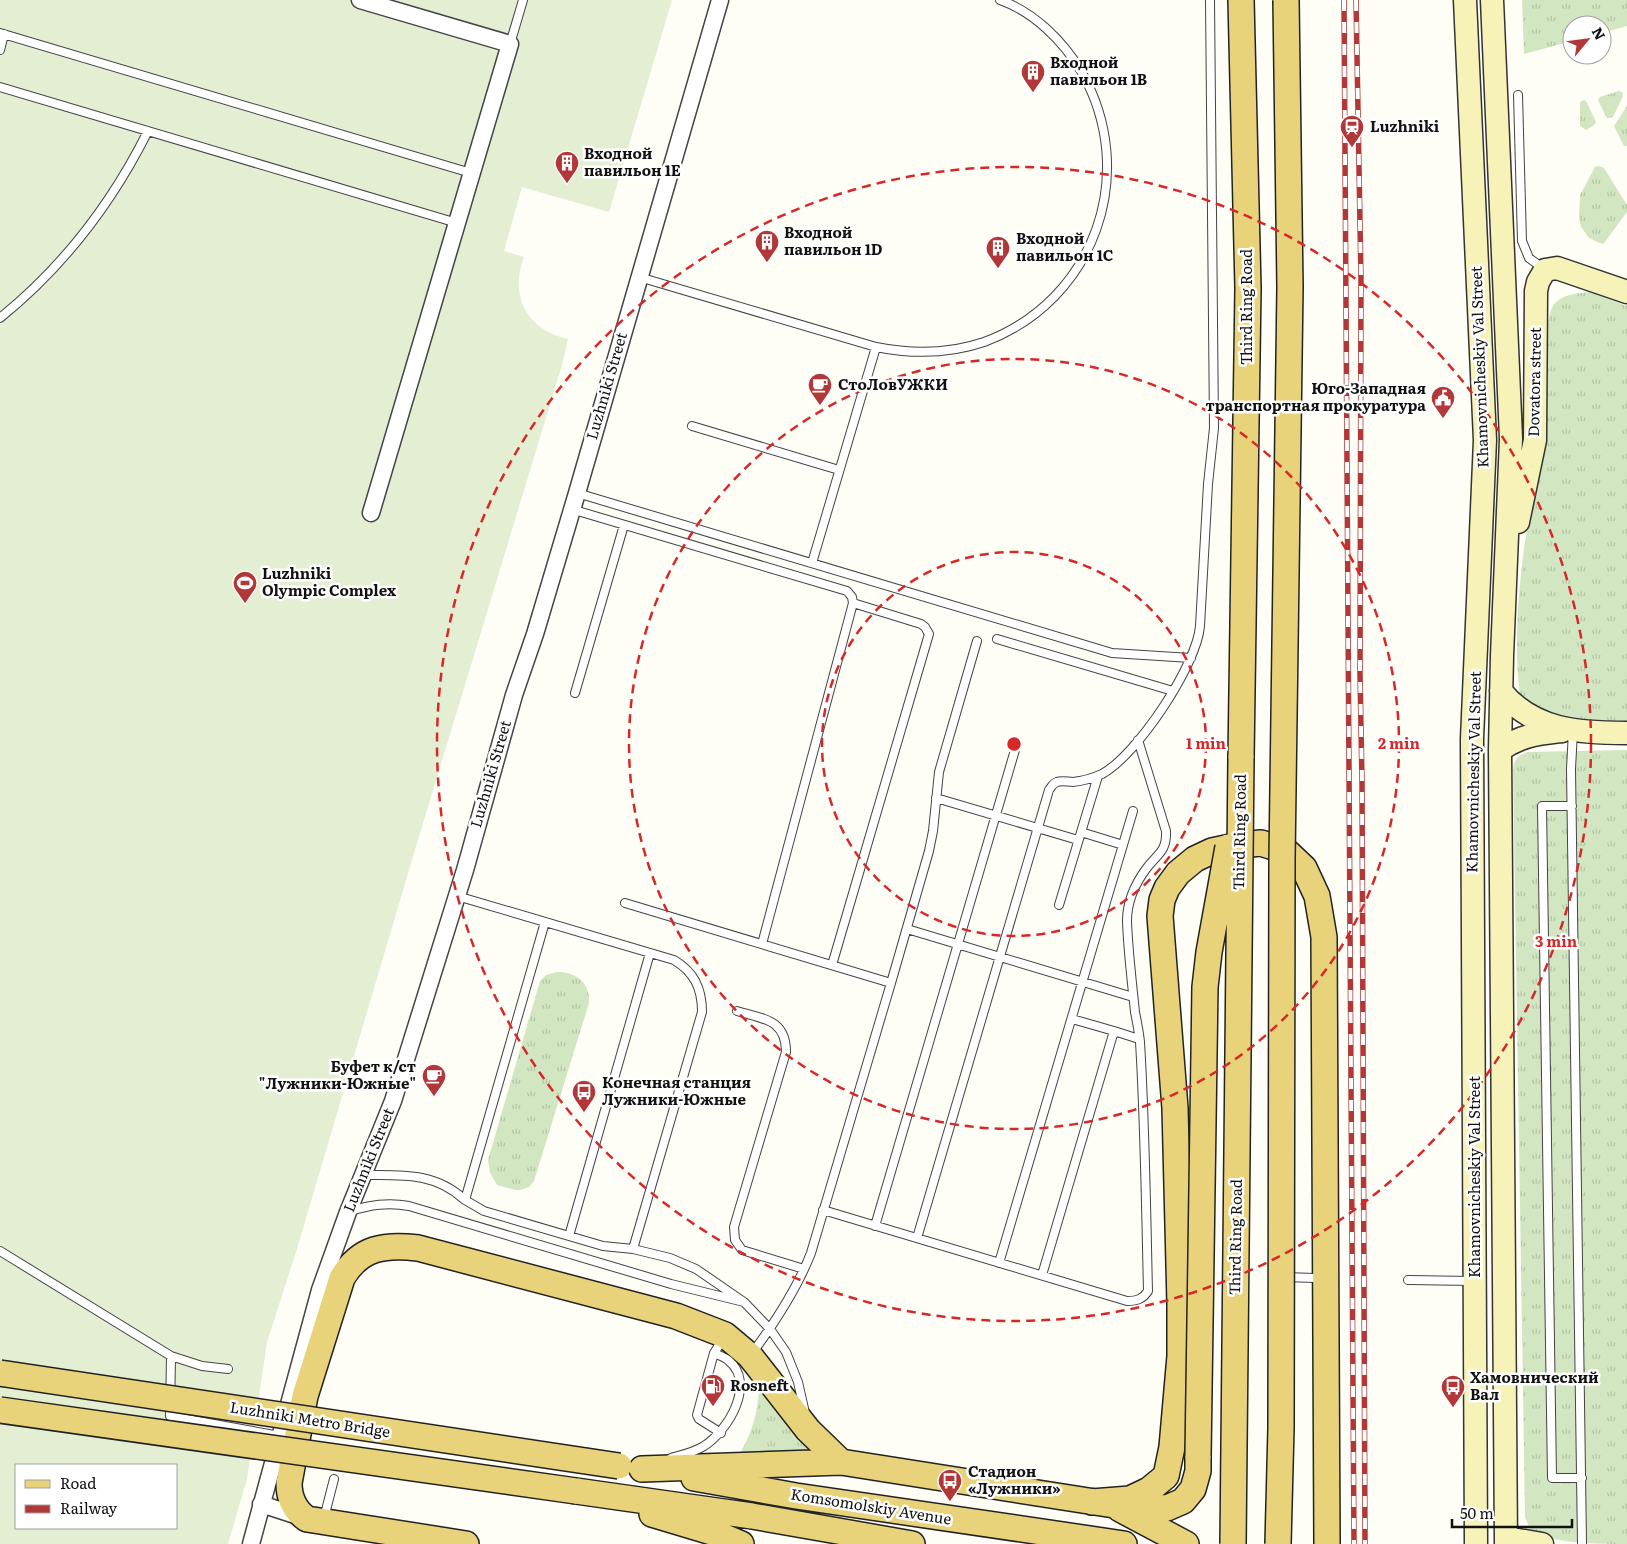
<svg xmlns="http://www.w3.org/2000/svg" width="1627" height="1544" font-family="Literata,serif">
  <defs>
    <pattern id="grass-tufts" width="24" height="20" patternUnits="userSpaceOnUse" patternTransform="scale(1.25)"><rect width="24" height="20" fill="#d3e6c2"/><path d="M3 7l-1-3M5 7V3M7 7l1-3M15 17l-1-3M17 17v-4M19 17l1-3" fill="none" stroke="#b4c4a6"/></pattern>
  </defs>
  <rect width="100%" height="100%" fill="#fefdf6"/>
  <path fill="url(#grass-tufts)" d="M1522 0H1627V26L1602 33V25H1572V41L1524 54Z
    M1619 91 1622 92 1623 96 1613 117 1608 118 1606 117 1598 100 1600 97Z
    M1584 100 1586 101 1596 122 1594 125 1586 130 1580 126V102Z
    M1627 106V146H1624L1614 126Z
    M1599 166 1604 168 1627 205V212L1604 243 1602 244 1589 238 1581 227 1579 217 1580 195 1595 167Z
    M1590 292 1627 306V721L1576 723 1521 702C1514 660 1517 608 1522 565 1528 510 1544 456 1546 400 1546 380 1543 316 1555 303 1563 294 1580 293 1590 292Z
    M1627 750V1544C1600 1544 1554 1544 1532 1531 1529 1528 1527 1521 1525 1517L1513 770C1514 760 1517 756 1527 752Z
    M556 972C575 971 591 983 589 1003L534 1181 529 1187 520 1190H515L497 1185 490 1173 488 1160 540 981 546 975Z
    M759 1389 810 1447 822 1456H739C752 1431 757 1417 759 1389Z"/>
  <path fill="#e3eed3" fill-rule="evenodd" d="M0 0H672L609 212 522 187 504 251 524 257C509 296 527 330 568 339L562 365 417 843 296 1252 267 1342 247 1479 228 1544H0ZM16 1465H176V1528H16Z"/>
  <g fill="none" stroke-linecap="round" stroke-linejoin="round">
    <defs>
      <path id="lane" d="M0 33 471 173
        M510 44 523 0
        M0 50 4 34
        M0 87 457 223
        M1518 95 1522 241 1529 258 1544 269
        M639 277 876 347C911 354 949 354 984 342 1095 301 1140 173 1081 71 1063 41 1034 12 1000 0
        M0 318C63 267 112 203 148 131
        M692 426 839 470
        M577 493 1112 653 1191 658
        M571 509 847 591 852 597 853 603 762 944
        M812 563 876 347
        M997 639 1173 691
        M575 693 624 525
        M1573 731 1571 769 1582 1544
        M936 798 1078 840
        M1572 806H1542L1552 1478H1582
        M1081 832 1123 845
        M457 896 674 960C694 972 702 988 702 1012L633 1249
        M625 903 891 983 929 851 933 831 939 772 977 641
        M1059 905 1098 776
        M545 922 465 1200 484 1211 603 1246 633 1249 670 1258 696 1269 744 1302
        M907 929 1133 997
        M832 965 929 634 925 627 921 624 853 603
        M737 1011C763 1019 786 1019 786 1052L734 1227 735 1240 742 1250 804 1269
        M1114 1031 1139 1039
        M363 1175C402 1175 435 1172 465 1200
        M823 1210 1127 1301C1137 1301 1143 1299 1148 1291 1146 1208 1145 1124 1140 1042 1139 1032 1137 1022 1135 1012 1132 982 1128 951 1127 921 1127 902 1135 884 1146 869 1157 854 1167 852 1166 831L1138 740
        M350 1211C370 1205 388 1202 409 1206L671 1284 744 1302 770 1329 786 1352 798 1382 805 1413
        M875 1226 1015 750
        M569 1236 650 953
        M917 1238 1049 790C1052 786 1053 783 1057 782 1062 780 1068 782 1073 782 1083 781 1093 778 1102 774 1137 755 1197 665 1200 626L1208 484 1214 428 1210 0
        M0 1251 171 1356 202 1366 228 1369
        M999 1263 1133 811
        M1042 1275 1114 1031 1072 1019
        M1284 1277 1315 1278
        M1408 1280 1473 1281
        M753 1352C776 1321 797 1289 811 1253L891 983
        M171 1356 170 1416 280 1436
        M721 1433 699 1419 697 1415 714 1353 723 1339
        M671 1458C682 1455 695 1452 704 1446 728 1431 757 1383 728 1360 724 1357 718 1355 714 1353
        M324 1518 334 1479"/>
      <path id="street" d="M360 0 510 44 371 513
        M261 1504 304 1518
        M251 1544 320 1290 348 1212 393 1101 465 870 514 695 535 634 577 493 720 0"/>
      <path id="secondary" d="M1465 0 1485 440 1472 739 1476 1544
        M1492 0 1511 439 1502 656 1500 750 1506 1544
        M1518 522 1535 440 1536 291 1538 282 1545 270 1557 268 1627 292
        M1501 691C1533 731 1580 733 1627 733
        M1500 750C1522 735 1536 734 1562 731
        M1506 1538 1542 1544"/>
      <path id="primary" d="M1241 758 1248 288 1241 0
        M642 1469 841 1462 1114 1505 1167 1508 1183 1501 1193 1489 1198 1471V1456
        M694 1478 796 1496 1124 1544
        M576 1491 752 1516 912 1544
        M1092 1502 1130 1499 1149 1490 1166 1476 1172 1447 1180 1356V1304L1175 1108 1160 916 1162 900 1167 888 1178 873 1195 859 1212 851 1240 845 1261 843 1286 851 1304 868 1317 896 1324 937 1327 1544
        M1120 1509 1186 1544
        M652 1514 715 1533 741 1544
        M466 1544 307 1519C294 1510 289 1498 289 1483L305 1396 342 1278C360 1247 385 1244 418 1248L676 1316 725 1335 750 1356 808 1430 841 1462"/>
    </defs>
    <use href="#lane" stroke="#444" stroke-width="10"/>
    <use href="#street" stroke="#444" stroke-width="19"/>
    <use href="#secondary" stroke="#333" stroke-width="25"/>
    <use href="#primary" stroke="#222" stroke-width="28"/>
    <use href="#lane" stroke="#fff" stroke-width="8"/>
    <use href="#street" stroke="#fff" stroke-width="16"/>
    <use href="#secondary" stroke="#f6f2b8" stroke-width="22"/>
    <use href="#primary" stroke="#e9d37a" stroke-width="25"/>
    <defs>
      <path id="rail" d="M1344 0 1354 1544
        M1356 0 1361 279 1360 674 1362 781 1365 1544"/>
    </defs>
    <use href="#rail" stroke="#b23738" stroke-width="5.5"/>
    <use href="#rail" stroke="#fff" stroke-width="4" stroke-dasharray="11" stroke-linecap="butt"/>
    <defs>
      <path id="primary-bridge" d="M0 1373 619 1466
        M0 1410 576 1491
        M1198 1456 1205 987 1209 952 1228 847
        M1233 1544 1241 758
        M1278 1544 1281 1428 1282 859 1290 287 1286 0"/>
    </defs>
    <use href="#primary-bridge" stroke="#222" stroke-width="28" stroke-linecap="butt"/>
    <use href="#primary-bridge" stroke="#e9d37a" stroke-width="25"/>
  </g>
  <g fill="none" stroke="#d62828" stroke-width="2.5" stroke-dasharray="9 6">
    <circle cx="1014" cy="744" r="192"/>
    <circle cx="1014" cy="744" r="385"/>
    <circle cx="1014" cy="744" r="577"/>
  </g>
  <defs>
    <symbol id="building-pin" viewBox="-11 -11 22 30"><path d="M0 17L-7.5 6A9.5 9.5 0 1 1 7.5 6Z" fill="#b23738" stroke="#fff"/><path d="M-4-6H4V6H1V3H-1V6H-4ZM-2.5-4.3h1.7v1.8h-1.7ZM.8-4.3h1.7v1.8H.8ZM-2.5-1h1.7V.8h-1.7ZM.8-1h1.7V.8H.8Z" fill="#fff"/></symbol>
    <symbol id="station-pin" viewBox="-11 -11 22 30"><path d="M0 17L-7.5 6A9.5 9.5 0 1 1 7.5 6Z" fill="#b23738" stroke="#fff"/><path d="M-3-6H3Q5-6 5-4V2Q5 4 3 4L4.5 6H3L1.5 4h-3L-3 6H-4.5L-3 4Q-5 4-5 2V-4Q-5-6-3-6ZM-3.5-4v3h7v-3ZM-3.5 1v1.5H-2V1ZM2 1v1.5H3.5V1Z" fill="#fff"/></symbol>
    <symbol id="cafe-pin" viewBox="-11 -11 22 30"><path d="M0 17L-7.5 6A9.5 9.5 0 1 1 7.5 6Z" fill="#b23738" stroke="#fff"/><path d="M-5.5-4.5H6V0H3Q3 3.5 0 3.5H-2.5Q-5.5 3.5-5.5 0ZM3-3.2v2h1.7v-2ZM-6 4.5H4V6H-6Z" fill="#fff"/></symbol>
    <symbol id="civic-pin" viewBox="-11 -11 22 30"><path d="M0 17L-7.5 6A9.5 9.5 0 1 1 7.5 6Z" fill="#b23738" stroke="#fff"/><path d="M-.6-6.5H3V-4.5H.6V-3L4-1V1h2V6H-6V1h2V-1L-.6-3ZM-1.2 2.5V6h2.4V2.5Z" fill="#fff"/></symbol>
    <symbol id="stadium-pin" viewBox="-11 -11 22 30"><path d="M0 17L-7.5 6A9.5 9.5 0 1 1 7.5 6Z" fill="#b23738" stroke="#fff"/><path d="M0-5a6.5 5 0 1 0 0 10a6.5 5 0 1 0 0-10ZM-3.5-1.8h7v3.6h-7Z" fill="#fff"/></symbol>
    <symbol id="bus-pin" viewBox="-11 -11 22 30"><path d="M0 17L-7.5 6A9.5 9.5 0 1 1 7.5 6Z" fill="#b23738" stroke="#fff"/><path d="M-5-6H5V4H4V6H2V4H-2V6H-4V4H-5ZM-3.5-4V0h7V-4ZM-3.5 1.2v1.5H-2V1.2ZM2 1.2v1.5H3.5V1.2Z" fill="#fff"/></symbol>
    <symbol id="fuel-pin" viewBox="-11 -11 22 30"><path d="M0 17L-7.5 6A9.5 9.5 0 1 1 7.5 6Z" fill="#b23738" stroke="#fff"/><path d="M-5.5-6h7V0h2V4h1.3V-2.5L3-4.5l.8-.8L6-3V5H2.5V1h-1V6h-7ZM-4.2-4.7v3.2H.2V-4.7Z" fill="#fff"/></symbol>
  </defs>
  <g fill-rule="evenodd">
    <use href="#building-pin" x="1019" y="58" width="28" height="38"/>
    <use href="#station-pin" x="1338" y="113" width="28" height="38"/>
    <use href="#building-pin" x="553" y="149" width="28" height="38"/>
    <use href="#building-pin" x="753" y="228" width="28" height="38"/>
    <use href="#building-pin" x="984" y="234" width="28" height="38"/>
    <use href="#cafe-pin" x="806" y="371" width="28" height="38"/>
    <use href="#civic-pin" x="1429" y="384" width="28" height="38"/>
    <use href="#stadium-pin" x="231" y="569" width="28" height="38"/>
    <use href="#cafe-pin" x="420" y="1062" width="28" height="38"/>
    <use href="#bus-pin" x="570" y="1078" width="28" height="38"/>
    <use href="#fuel-pin" x="699" y="1372" width="28" height="38"/>
    <use href="#bus-pin" x="1439" y="1373" width="28" height="38"/>
    <use href="#bus-pin" x="936" y="1467" width="28" height="38"/>
  </g>
  <g text-anchor="middle" stroke-width="5" stroke-linejoin="round" paint-order="stroke">
    <g font-size="15" font-weight="bold" fill="#111" stroke="#fff" text-anchor="start">
      <text x="1050" y="68">Входной<tspan x="1050" dy="17">павильон 1B</tspan></text>
      <text x="1370" y="132">Luzhniki</text>
      <text x="584" y="159">Входной<tspan x="584" dy="17">павильон 1E</tspan></text>
      <text x="784" y="238">Входной<tspan x="784" dy="17">павильон 1D</tspan></text>
      <text x="1016" y="244">Входной<tspan x="1016" dy="17">павильон 1C</tspan></text>
      <text x="838" y="390">СтоЛовУЖКИ</text>
      <text x="1426" y="394" text-anchor="end">Юго-Западная<tspan x="1426" dy="17">транспортная прокуратура</tspan></text>
      <text x="262" y="579">Luzhniki<tspan x="262" dy="17">Olympic Complex</tspan></text>
      <text x="416" y="1072" text-anchor="end">Буфет к/ст<tspan x="416" dy="17">"Лужники-Южные"</tspan></text>
      <text x="602" y="1088">Конечная станция<tspan x="602" dy="17">Лужники-Южные</tspan></text>
      <text x="1470" y="1383">Хамовнический<tspan x="1470" dy="17">Вал</tspan></text>
      <text x="730" y="1391">Rosneft</text>
      <text x="968" y="1477">Стадион<tspan x="968" dy="17">«Лужники»</tspan></text>
    </g>
    <g font-size="15" fill="#111" stroke="#fff">
      <text transform="translate(1247 307) rotate(-90)" y="5">Third Ring Road</text>
      <text transform="translate(1480 367) rotate(-92)" y="5">Khamovnicheskiy Val Street</text>
      <text transform="translate(1535 382) rotate(-89)" y="5">Dovatora street</text>
      <text transform="translate(607 386) rotate(-74)" y="5">Luzhniki Street</text>
      <text transform="translate(1474 772) rotate(-89)" y="5">Khamovnicheskiy Val Street</text>
      <text transform="translate(491 774) rotate(-74)" y="5">Luzhniki Street</text>
      <text transform="translate(1240 832) rotate(-89)" y="5">Third Ring Road</text>
      <text transform="translate(369 1160) rotate(-68)" y="5">Luzhniki Street</text>
      <text transform="translate(1475 1177) rotate(-90)" y="5">Khamovnicheskiy Val Street</text>
      <text transform="translate(1236 1237) rotate(-89)" y="5">Third Ring Road</text>
      <text transform="translate(310 1420) rotate(9)" y="5">Luzhniki Metro Bridge</text>
      <text transform="translate(871 1507) rotate(9)" y="5">Komsomolskiy Avenue</text>
    </g>
  </g>
  <circle cx="1014" cy="744" r="8" fill="#d62828" stroke="#fff" stroke-width="2.5"/>
  <g font-size="15" text-anchor="middle" font-weight="bold" fill="#d62828" stroke="#fff" stroke-width="5" stroke-linejoin="round" paint-order="stroke">
    <text x="1206" y="749">1 min</text>
    <text x="1399" y="749">2 min</text>
    <text x="1556" y="947">3 min</text>
  </g>
  <rect x="15" y="1464" width="162" height="65" fill="#ffffff" stroke="#a0a0a0"/>
  <rect x="25" y="1480" width="25" height="8" fill="#e9d37a" stroke="#a0a0a0"/>
  <text x="60" y="1489" font-size="15" fill="#111111">Road</text>
  <rect x="25" y="1505" width="25" height="8" fill="#b23738" stroke="#a0a0a0"/>
  <text x="60" y="1514" font-size="15" fill="#111111">Railway</text>
  <g transform="translate(1587 40) rotate(61)"><circle r="24" fill="#ffffff" stroke="#a0a0a0"/>
  <path d="M0-4L9 19L0 12L-9 19Z" fill="#b23738"/>
  <text y="-8" font-size="14" font-weight="bold" text-anchor="middle" fill="#111111">N</text>
  </g>
  <path d="M1452 1519v8h120v-8" fill="none" stroke="#111111" stroke-width="2.5"/>
  <text x="1460" y="1519" font-size="15" fill="#111111" stroke="#ffffff" stroke-width="4" paint-order="stroke">50 m</text>
</svg>
